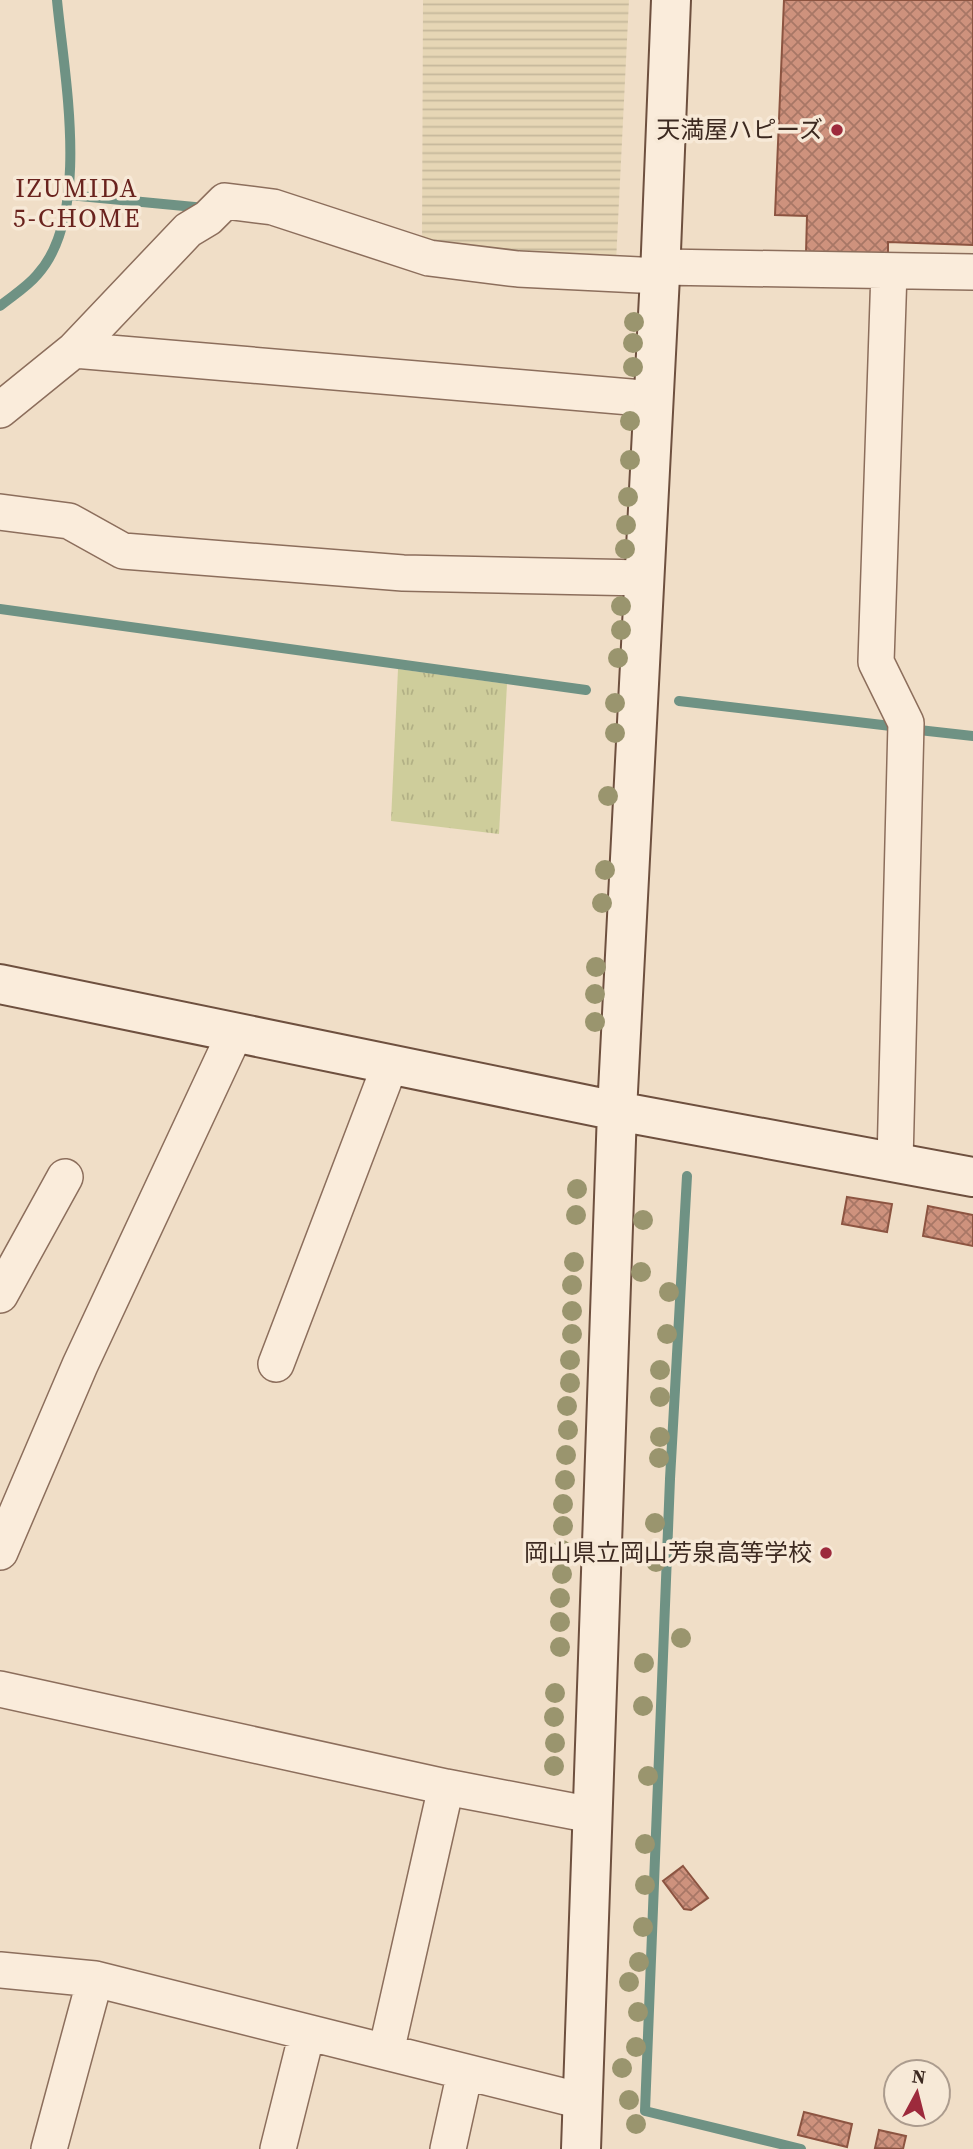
<svg xmlns="http://www.w3.org/2000/svg" width="973" height="2149" font-family="'Source Serif 4','Noto Sans JP',serif">
  <defs>
    <pattern id="farmland-rules" width="6" height="5" patternUnits="userSpaceOnUse" patternTransform="scale(1.75)"><rect width="6" height="5" fill="#e6d6b5"/><path d="M0 2.5h6" fill="none" stroke="#c6b89b"/></pattern>
    <pattern id="grass-tufts" width="24" height="20" patternUnits="userSpaceOnUse" patternTransform="scale(1.75)"><rect width="24" height="20" fill="#cecd9b"/><path d="M3 7l-1-3M5 7V3M7 7l1-3M15 17l-1-3M17 17v-4M19 17l1-3" fill="none" stroke="#b2b085"/></pattern>
    <pattern id="building-cross-hatch" width="8" height="8" patternUnits="userSpaceOnUse" patternTransform="scale(1.75)"><rect width="8" height="8" fill="#ce927d"/><path d="M0 0l8 8M0 8l8-8" fill="none" stroke="#a87766"/></pattern>
  </defs>
  <rect width="100%" height="100%" fill="#f0dec7"/>
  <path fill="url(#farmland-rules)" d="M423 0H629L616 262 422 244Z"/>
  <path fill="url(#grass-tufts)" d="M398 669 507 684 499 834 391 821Z"/>
  <g fill="none" stroke-linecap="round" stroke-linejoin="round">
    <path stroke="#6f9284" stroke-width="10" d="M69 195 205 208
      M0 306C12 296 27 287 37 275 92 215 64 75 57 0
      M0 609 586 690
      M679 701 891 726
      M919 730 973 736
      M687 1176 670 1479 645 2111 801 2149"/>
  </g>
  <path fill="url(#building-cross-hatch)" stroke="#8c5441" stroke-width="2" d="M784 0H973V245L888 242V256L806 253 807 216 775 215Z
    M847 1197 892 1204 887 1232 842 1224Z
    M928 1206 973 1215V1246L923 1236Z
    M683 1866 708 1898 691 1910 684 1909 663 1881Z
    M804 2112 852 2124 847 2147 798 2135Z
    M879 2130 906 2136 903 2149 875 2148Z"/>
  <g fill="none" stroke-linecap="round" stroke-linejoin="round">
    <defs>
      <path id="street" d="M661 267 973 272
        M889 271 876 662 906 723 895 1162
        M74 350 654 399
        M0 410 74 350 188 230 208 218 225 201 273 207 429 258 518 269 660 276
        M0 512 69 521 123 551 403 573 645 578
        M0 1295 65 1177
        M276 1364 390 1065
        M0 1552 80 1365 235 1033
        M0 1689 446 1787 592 1815
        M0 1970 95 1979 386 2052 446 1787
        M386 2052 582 2101
        M49 2149 95 1979
        M278 2149 307 2033
        M448 2149 465 2072"/>
      <path id="secondary" d="M0 984 617 1111 973 1177
        M581 2149 617 1111 660 276 671 0"/>
    </defs>
    <use href="#street" stroke="#8c6e5c" stroke-width="38"/>
    <use href="#secondary" stroke="#6e503f" stroke-width="42"/>
    <use href="#street" stroke="#faecdb" stroke-width="35"/>
    <use href="#secondary" stroke="#faecdb" stroke-width="38"/>
  </g>
  <g fill="#9a956e">
    <circle cx="634" cy="322" r="10"/>
    <circle cx="633" cy="343" r="10"/>
    <circle cx="633" cy="367" r="10"/>
    <circle cx="630" cy="421" r="10"/>
    <circle cx="630" cy="460" r="10"/>
    <circle cx="628" cy="497" r="10"/>
    <circle cx="626" cy="525" r="10"/>
    <circle cx="625" cy="549" r="10"/>
    <circle cx="621" cy="606" r="10"/>
    <circle cx="621" cy="630" r="10"/>
    <circle cx="618" cy="658" r="10"/>
    <circle cx="615" cy="703" r="10"/>
    <circle cx="615" cy="733" r="10"/>
    <circle cx="608" cy="796" r="10"/>
    <circle cx="605" cy="870" r="10"/>
    <circle cx="602" cy="903" r="10"/>
    <circle cx="596" cy="967" r="10"/>
    <circle cx="595" cy="994" r="10"/>
    <circle cx="595" cy="1022" r="10"/>
    <circle cx="577" cy="1189" r="10"/>
    <circle cx="576" cy="1215" r="10"/>
    <circle cx="643" cy="1220" r="10"/>
    <circle cx="574" cy="1262" r="10"/>
    <circle cx="641" cy="1272" r="10"/>
    <circle cx="572" cy="1285" r="10"/>
    <circle cx="669" cy="1292" r="10"/>
    <circle cx="572" cy="1311" r="10"/>
    <circle cx="572" cy="1334" r="10"/>
    <circle cx="667" cy="1334" r="10"/>
    <circle cx="570" cy="1360" r="10"/>
    <circle cx="660" cy="1370" r="10"/>
    <circle cx="570" cy="1383" r="10"/>
    <circle cx="660" cy="1397" r="10"/>
    <circle cx="567" cy="1406" r="10"/>
    <circle cx="568" cy="1430" r="10"/>
    <circle cx="660" cy="1437" r="10"/>
    <circle cx="566" cy="1455" r="10"/>
    <circle cx="659" cy="1458" r="10"/>
    <circle cx="565" cy="1480" r="10"/>
    <circle cx="563" cy="1504" r="10"/>
    <circle cx="655" cy="1523" r="10"/>
    <circle cx="563" cy="1526" r="10"/>
    <circle cx="562" cy="1550" r="10"/>
    <circle cx="656" cy="1562" r="10"/>
    <circle cx="562" cy="1574" r="10"/>
    <circle cx="560" cy="1598" r="10"/>
    <circle cx="560" cy="1622" r="10"/>
    <circle cx="681" cy="1638" r="10"/>
    <circle cx="560" cy="1647" r="10"/>
    <circle cx="644" cy="1663" r="10"/>
    <circle cx="555" cy="1693" r="10"/>
    <circle cx="643" cy="1706" r="10"/>
    <circle cx="554" cy="1717" r="10"/>
    <circle cx="555" cy="1743" r="10"/>
    <circle cx="554" cy="1766" r="10"/>
    <circle cx="648" cy="1776" r="10"/>
    <circle cx="645" cy="1844" r="10"/>
    <circle cx="645" cy="1885" r="10"/>
    <circle cx="643" cy="1927" r="10"/>
    <circle cx="639" cy="1962" r="10"/>
    <circle cx="629" cy="1982" r="10"/>
    <circle cx="638" cy="2012" r="10"/>
    <circle cx="636" cy="2047" r="10"/>
    <circle cx="622" cy="2068" r="10"/>
    <circle cx="629" cy="2100" r="10"/>
    <circle cx="636" cy="2124" r="10"/>
  </g>
  <g fill="#9d2a3c" stroke="#f7e9d7" stroke-width="2.5">
    <circle cx="837" cy="130" r="7"/>
    <circle cx="826" cy="1553" r="7"/>
  </g>
  <g text-anchor="middle" stroke-width="7" stroke-linejoin="round" paint-order="stroke">
    <g font-size="24" fill="#3c2920" stroke="#f7e9d7" text-anchor="end">
      <text x="823" y="138">天満屋ハピーズ</text>
      <text x="812" y="1561">岡山県立岡山芳泉高等学校</text>
    </g>
    <g font-size="26" letter-spacing="2" fill="#6a231e" stroke="#f7e9d7">
      <text x="77" y="197">IZUMIDA<tspan x="77" dy="30">5-CHOME</tspan></text>
    </g>
  </g>
  <g transform="translate(917 2093) rotate(7)"><circle r="33" fill="#f7e9d7" stroke="#ac9c8e" stroke-width="2"/>
  <path d="M0-5L12 26L0 18L-12 26Z" fill="#9d2a3c"/>
  <text y="-10" font-size="19" font-weight="bold" text-anchor="middle" fill="#3c2920">N</text>
  </g>
</svg>
